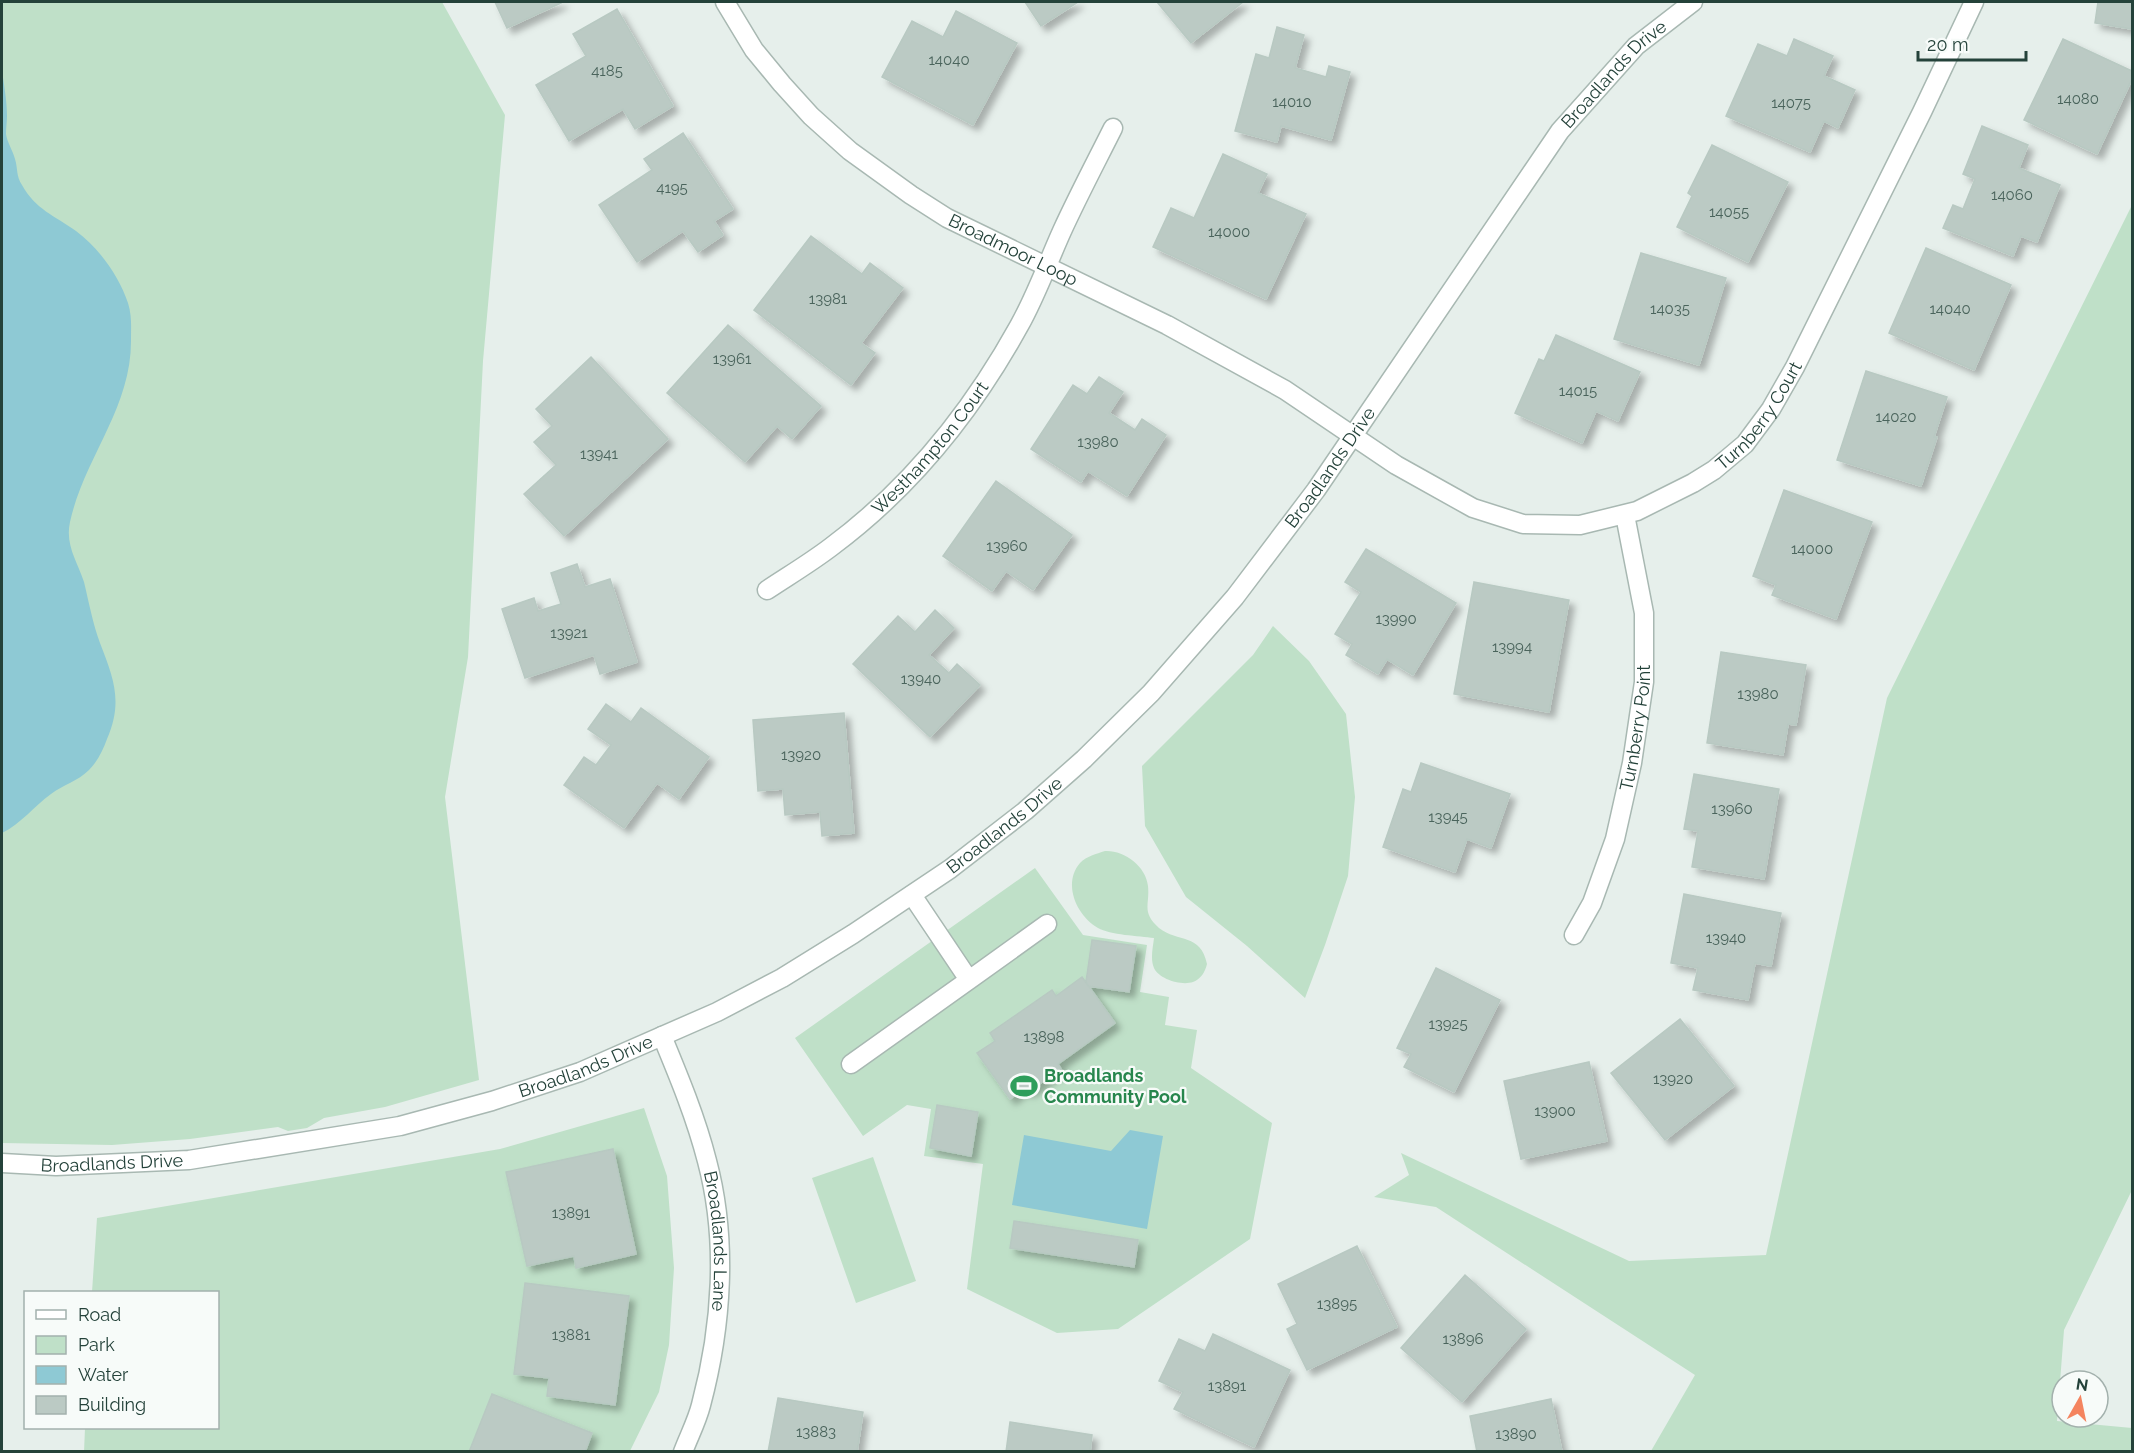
<svg xmlns="http://www.w3.org/2000/svg" width="2134" height="1453" font-family="Raleway,sans-serif">
  <defs>
    <filter id="shadow"><feDropShadow dx="5.5" dy="5.5" stdDeviation="3" flood-color="#0004"/></filter>
  </defs>
  <rect width="100%" height="100%" fill="#e6efeb"/>
  <path fill="#bfe0c8" d="M2 2H442L505 115 483 361 468 657 445 797 479 1080 385 1107 324 1118 307 1128 288 1131 278 1127 190 1139 112 1145 2 1143Z
    M2132 205V1190L2064 1330 2057 1421 2132 1428V1451H1651L1695 1375 1436 1207 1374 1197 1409 1175 1401 1153 1629 1261 1766 1255 1887 698Z
    M1273 626 1309 661 1346 714 1355 797 1348 876 1325 945 1305 998 1247 946 1186 897 1145 826 1142 766 1253 655Z
    M1105 851C1124 850 1146 866 1148 886 1150 905 1141 912 1159 928 1178 943 1201 933 1207 964 1205 972 1201 979 1193 982 1181 986 1159 979 1154 968 1150 959 1153 947 1154 938 1139 936 1110 935 1098 928 1077 916 1062 884 1080 863 1087 856 1096 854 1105 851Z
    M1035 868 1083 935 1147 945 1140 992 1169 997 1165 1025 1197 1030 1191 1068 1272 1123 1250 1239 1118 1329 1057 1333 967 1289 983 1164 924 1156 931 1109 907 1105 863 1136 795 1038Z
    M644 1108 667 1176 674 1268 669 1345 659 1392 630 1451 84 1452 85 1428H218V1292H92L97 1218 500 1149Z
    M873 1157 916 1281 856 1303 812 1178Z"/>
  <path fill="#8ec9d4" d="M2 71C4 85 7 101 7 116 7 121 6 128 6 134 7 142 13 151 15 159 18 169 16 176 22 185 35 209 55 216 76 231 99 248 119 276 128 303 132 316 131 327 131 339 132 408 84 458 70 522 65 545 77 561 84 582 89 603 93 624 100 643 114 679 123 702 107 739 103 750 98 761 89 770 78 781 63 785 51 794 34 806 21 824 2 833Z
    M1130 1130 1163 1136 1147 1229 1012 1205 1024 1135 1111 1151Z"/>
  <path fill="#bbcac4" stroke="#b8c9c2" stroke-width="1.5" filter="url(#shadow)" d="M495 2H563L507 28Z
    M1025 2H1078L1041 26Z
    M1157 2H1243L1191 43Z
    M2098 2H2132V29L2095 23Z
    M617 9 673 106 635 129 623 109 569 141 536 85 586 56 573 34Z
    M956 11 1017 43 973 125 882 77 912 21 943 37Z
    M1277 27 1304 35 1295 68 1326 77 1329 66 1350 72 1331 140 1281 126 1277 142 1235 131 1256 54 1269 58Z
    M1794 39 1833 56 1824 76 1855 90 1838 128 1824 121 1810 152 1726 116 1758 44 1787 56Z
    M2063 39 2132 71V79L2097 154 2024 120Z
    M1982 126 2028 145 2019 168 2060 185 2037 242 2021 236 2013 256 1943 228 1953 205 1963 209 1975 179 1963 174Z
    M683 133 733 209 714 221 723 235 698 252 683 231 637 262 599 205 652 170 644 159Z
    M1712 145 1788 182 1748 262 1677 227 1692 196 1688 193Z
    M1223 154 1267 174 1258 193 1306 214 1266 299 1153 247 1171 208 1194 218Z
    M811 236 862 274 870 263 903 288 861 343 875 353 851 385 754 310Z
    M1926 248 2011 285 1974 370 1889 333Z
    M1641 253 1726 278 1699 365 1614 339Z
    M728 325 821 406 792 439 777 426 745 462 667 393Z
    M1556 335 1640 372 1618 421 1596 411 1582 443 1515 413 1539 359 1544 361Z
    M591 357 668 439 564 536 524 494 556 465 534 442 552 426 536 409Z
    M1866 371 1947 397 1934 437H1937L1921 486 1837 460Z
    M1099 377 1123 392 1109 413 1135 430 1142 419 1166 435 1127 496 1088 471 1081 482 1031 449 1073 385 1087 394Z
    M996 481 1072 535 1033 590 1006 571 992 591 943 556Z
    M1784 490 1872 522 1836 619 1772 595 1776 585 1753 576Z
    M1366 549 1456 603 1413 675 1387 659 1378 674 1346 655 1352 644 1335 634 1361 592 1345 582Z
    M577 564 585 587 610 579 637 662 600 674 594 655 525 678 502 609 534 598 538 611 561 604 551 573Z
    M1474 582 1569 600 1549 712 1454 694Z
    M935 610 954 628 929 655 949 673 957 664 980 685 930 737 853 664 898 616 915 632Z
    M1721 652 1806 665 1796 725 1788 724 1783 755 1707 743Z
    M606 704 631 722 641 708 709 757 679 799 657 783 624 828 564 785 584 757 596 765 611 745 588 729Z
    M844 713 854 833 822 836 820 812 785 815 783 789 758 791 753 720Z
    M1421 763 1510 794 1491 848 1467 839 1455 872 1383 847 1403 789 1411 792Z
    M1694 774 1779 789 1764 879 1692 867 1698 831 1684 829Z
    M1684 894 1781 913 1771 966 1755 963 1748 1000 1693 990 1698 968 1671 963Z
    M1092 940 1136 946 1129 992 1088 986 1086 982Z
    M1436 968 1500 1000 1454 1092 1404 1067 1411 1054 1397 1048Z
    M1082 977 1115 1023 1058 1064 1061 1069 1028 1092 1025 1088 1010 1099 977 1053 995 1041 990 1033 1052 990 1056 996Z
    M1680 1019 1734 1086 1665 1140 1611 1073Z
    M1589 1062 1607 1141 1521 1159 1504 1081Z
    M937 1105 978 1112 971 1156 930 1148Z
    M613 1149 636 1254 576 1268 574 1256 527 1266 506 1172Z
    M1014 1221 1138 1240 1134 1267 1010 1248Z
    M1357 1246 1397 1327 1307 1370 1287 1329 1297 1324 1278 1284Z
    M1465 1275 1526 1329 1462 1402 1401 1348Z
    M525 1283 629 1296 615 1405 547 1396 549 1378 514 1374Z
    M1213 1334 1290 1370 1254 1447 1174 1409 1183 1392 1159 1381 1179 1339 1205 1351Z
    M492 1394 592 1433 585 1452H469Z
    M778 1398 863 1412 857 1452H768Z
    M1551 1399 1562 1452H1477L1470 1416Z
    M1010 1422 1092 1435 1090 1452H1006Z"/>
  <g fill="none" stroke-linecap="round" stroke-linejoin="round">
    <defs>
      <path id="service" d="M912 895 969 980 1047 924
        M851 1064 969 980"/>
      <g id="minor">
        <path id="s1" d="M725 2 754 50 782 84 811 116 850 151 911 195 947 218 1167 325 1285 390 1396 465 1473 508 1523 524 1580 525 1637 511 1693 483 1714 470 1745 444 1771 409 1795 367 1922 112 1974 2"/>
        <path id="s2" d="M767 590C788 576 810 563 831 547 909 489 972 411 1019 326 1036 296 1048 262 1062 231 1078 196 1096 162 1113 128"/>
        <path id="s3" d="M1574 935 1592 903 1615 839 1632 763 1644 682V613L1625 515"/>
        <path id="s4" d="M662 1036C679 1077 696 1118 707 1161 728 1240 722 1326 701 1405 697 1421 689 1436 683 1452"/>
        <path id="s5" d="M2 1163 56 1166 189 1160 400 1126 492 1101 580 1072 717 1012 782 978 853 934 950 869 1025 811 1084 759 1151 693 1235 597 1316 490 1560 131 1636 46 1693 2"/>
      </g>
    </defs>
    <use href="#service" stroke="#a8b8b2" stroke-width="21"/>
    <use href="#minor" stroke="#a8b8b2" stroke-width="21"/>
    <use href="#service" stroke="#fff" stroke-width="18"/>
    <use href="#minor" stroke="#fff" stroke-width="18"/>
  </g>
  <defs>
    <symbol id="stadium-bare" viewBox="-9 -9 18 18"><path d="M0-5a6.5 5 0 1 0 0 10a6.5 5 0 1 0 0-10ZM-3.5-1.8h7v3.6h-7Z" fill="#2e9e5b" stroke="#f7fbf9" stroke-width="2.5" paint-order="stroke"/></symbol>
  </defs>
  <g fill-rule="evenodd">
    <use href="#stadium-bare" x="1005" y="1067" width="38" height="38"/>
  </g>
  <g text-anchor="middle" stroke-width="4.5" stroke-linejoin="round" paint-order="stroke">
    <g font-size="15" fill="#4a645c">
      <text x="949" y="65">14040</text>
      <text x="607" y="76">4185</text>
      <text x="2078" y="104">14080</text>
      <text x="1292" y="107">14010</text>
      <text x="1791" y="108">14075</text>
      <text x="672" y="193">4195</text>
      <text x="2012" y="200">14060</text>
      <text x="1729" y="217">14055</text>
      <text x="1229" y="237">14000</text>
      <text x="828" y="304">13981</text>
      <text x="1670" y="314">14035</text>
      <text x="1950" y="314">14040</text>
      <text x="732" y="364">13961</text>
      <text x="1578" y="396">14015</text>
      <text x="1896" y="422">14020</text>
      <text x="1098" y="447">13980</text>
      <text x="599" y="459">13941</text>
      <text x="1007" y="551">13960</text>
      <text x="1812" y="554">14000</text>
      <text x="1396" y="624">13990</text>
      <text x="569" y="638">13921</text>
      <text x="1512" y="652">13994</text>
      <text x="921" y="684">13940</text>
      <text x="1758" y="699">13980</text>
      <text x="801" y="760">13920</text>
      <text x="1732" y="814">13960</text>
      <text x="1448" y="822">13945</text>
      <text x="1726" y="943">13940</text>
      <text x="1448" y="1029">13925</text>
      <text x="1044" y="1042">13898</text>
      <text x="1673" y="1084">13920</text>
      <text x="1555" y="1116">13900</text>
      <text x="571" y="1218">13891</text>
      <text x="1337" y="1309">13895</text>
      <text x="571" y="1340">13881</text>
      <text x="1463" y="1344">13896</text>
      <text x="1227" y="1391">13891</text>
      <text x="816" y="1437">13883</text>
      <text x="1516" y="1439">13890</text>
    </g>
    <g font-size="18" fill="#24423a" stroke="#f7fbf9">
      <text dy="6" stroke="none"><textPath href="#s5" startOffset="2054">Broadlands Drive</textPath></text>
      <text dy="6" stroke="none"><textPath href="#s1" startOffset="387">Broadmoor Loop</textPath></text>
      <text dy="6" stroke="none"><textPath href="#s1" startOffset="1242">Turnberry Court</textPath></text>
      <text dy="6" stroke="none"><textPath href="#s2" startOffset="218">Westhampton Court</textPath></text>
      <text dy="6" stroke="none"><textPath href="#s5" startOffset="1568">Broadlands Drive</textPath></text>
      <text dy="6" stroke="none"><textPath href="#s3" startOffset="218">Turnberry Point</textPath></text>
      <text dy="6" stroke="none"><textPath href="#s5" startOffset="1082">Broadlands Drive</textPath></text>
      <text dy="6" stroke="none"><textPath href="#s5" startOffset="596">Broadlands Drive</textPath></text>
      <text dy="6" stroke="none"><textPath href="#s5" startOffset="110">Broadlands Drive</textPath></text>
      <text dy="6" stroke="none"><textPath href="#s4" startOffset="214">Broadlands Lane</textPath></text>
    </g>
    <g font-size="18" font-weight="bold" fill="#27864d" stroke="#f7fbf9" text-anchor="start">
      <text x="1044" y="1082">Broadlands<tspan x="1044" dy="21">Community Pool</tspan></text>
    </g>
  </g>
  <rect width="2134" height="1453" fill="none" stroke="#24423a" stroke-width="6"/>
  <rect x="24" y="1291" width="195" height="138" fill="#f7fbf9" stroke="#a3b1ad" stroke-width="1.5"/>
  <rect x="36" y="1310" width="30" height="9" fill="#ffffff" stroke="#a3b1ad" stroke-width="1.5"/>
  <text x="78" y="1321" font-size="18" fill="#24423a">Road</text>
  <rect x="36" y="1336" width="30" height="18" fill="#bfe0c8" stroke="#a3b1ad" stroke-width="1.5"/>
  <text x="78" y="1351" font-size="18" fill="#24423a">Park</text>
  <rect x="36" y="1366" width="30" height="18" fill="#8ec9d4" stroke="#a3b1ad" stroke-width="1.5"/>
  <text x="78" y="1381" font-size="18" fill="#24423a">Water</text>
  <rect x="36" y="1396" width="30" height="18" fill="#bbcac4" stroke="#a3b1ad" stroke-width="1.5"/>
  <text x="78" y="1411" font-size="18" fill="#24423a">Building</text>
  <g transform="translate(2080 1399) rotate(9)"><circle r="28" fill="#f7fbf9" stroke="#a3b1ad" stroke-width="1.5"/>
  <path d="M0-4.5L10 22L0 15L-10 22Z" fill="#f4845f"/>
  <text y="-9" font-size="16" font-weight="bold" text-anchor="middle" fill="#24423a">N</text>
  </g>
  <path d="M1918 51v9h108v-9" fill="none" stroke="#24423a" stroke-width="3"/>
  <text x="1927" y="51" font-size="18" fill="#24423a" stroke="#f7fbf9" stroke-width="4.5" paint-order="stroke">20 m</text>
</svg>
